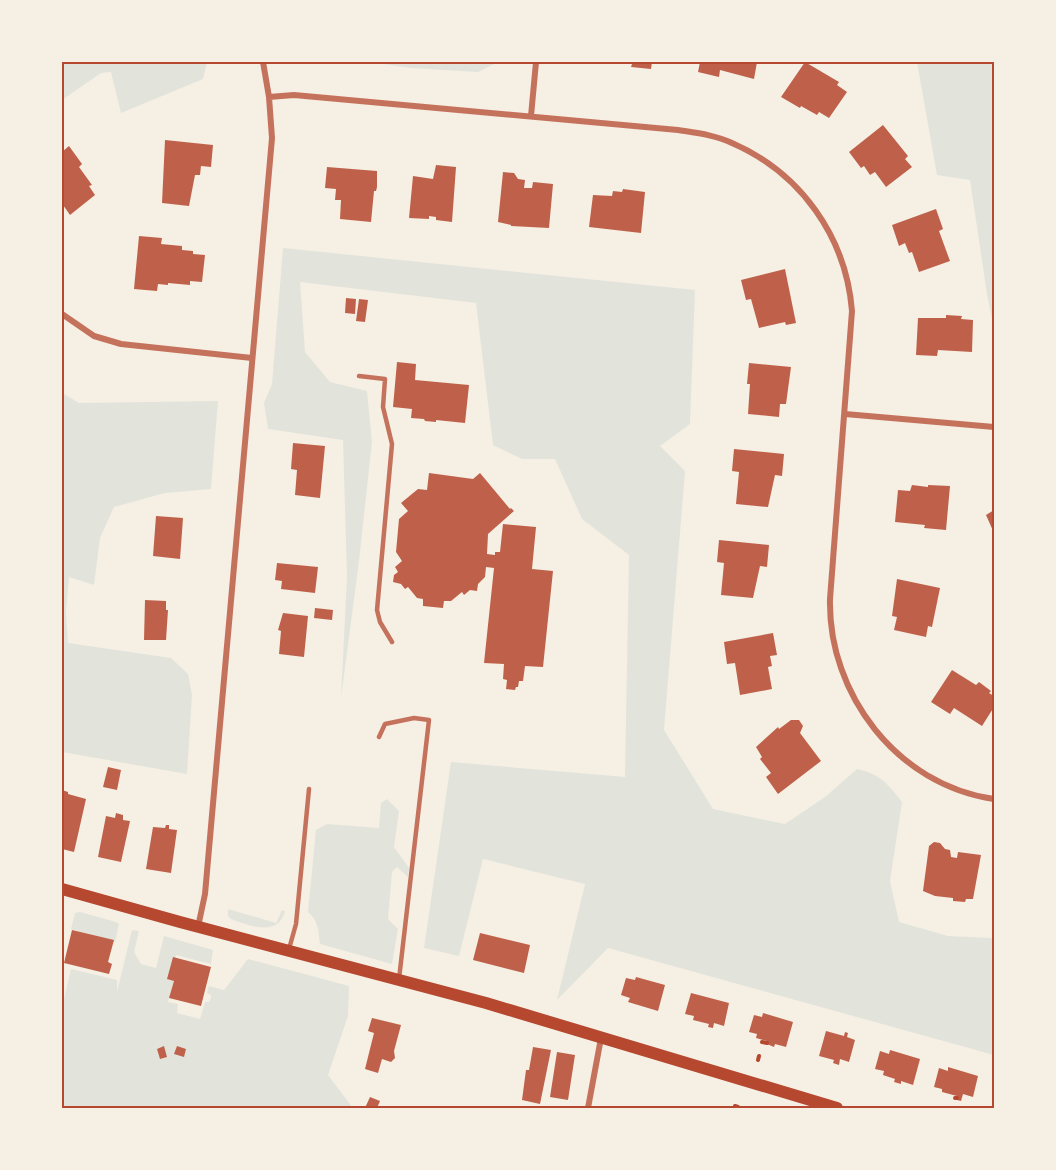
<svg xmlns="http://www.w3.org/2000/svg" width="1056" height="1170" font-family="Signika,sans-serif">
  <rect width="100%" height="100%" fill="#f6efe4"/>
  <path fill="#e2e4dc" d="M62 62H207L203 79 121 113 111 72 101 73 62 100Z
    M370 62H498L478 72 411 68Z
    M917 62H994V330L987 294 970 180 937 175Z
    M283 248 695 290 690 424 660 446 685 471 664 730 713 809 785 824 825 797 857 769C880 774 887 783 902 802L890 881 899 922 948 936 992 938 994 936V1055L608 948 557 1000 585 884 483 859 459 956 424 948 451 762 625 777 629 555 582 519 555 459H522L493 445 476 303 300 282 305 352 330 382 367 391 372 442 359 561 341 698 347 577 343 440 268 429 264 403 272 384Z
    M62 393 79 403 218 401 211 489 165 493 114 507 100 538 94 585 69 577 66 612 68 643 171 658 188 674 192 695 187 774 62 752Z
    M387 799 399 811 394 847 409 868 408 877 397 867 392 872 388 919 398 929 392 964 320 944C318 931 319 921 308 912L316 830 327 824 379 828 381 803Z
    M228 909 276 923 282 910 285 911C279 937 249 926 231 919L228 916Z
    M80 912 116 922 119 924 115 942 71 929 75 913Z
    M132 930 139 931 134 952 141 964 156 968 164 936 213 950 211 964 176 955 174 981 168 1002 178 1004 177 1013 200 1019 205 1002H209L211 998V995L207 993 209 986 224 990 248 959 349 986 348 1016 328 1075 353 1108H62V1007L71 969 117 980V992Z"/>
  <path fill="#bf614a" d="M622 62H652L651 69 631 67 632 64 622 63Z
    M700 62H757L754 79 720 70 719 77 698 72Z
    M805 62 839 82 837 85 847 92 829 118 819 112 817 115 801 106 800 108 781 97Z
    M883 125 908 156 905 159 912 167 886 187 875 172 870 175 864 166 861 168 849 152Z
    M165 140 213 145 211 167 201 166 200 175H195L189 206 162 203Z
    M69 146 82 164 79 167 92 185 89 186 95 195 70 215 63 205 62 207V152Z
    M436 165 456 167 452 222 436 220V217L429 216V219L409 218 413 176 433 179Z
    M327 167 377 171V187L376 191H374L371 222 340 219 341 200H335L336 189 325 188Z
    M503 172 514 173 518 179 525 180 524 188H532L533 182 553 184 549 228 511 226V225L498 222Z
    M623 189 645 192 641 233 589 227 593 195 612 196 613 191 622 192Z
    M936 209 943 229 939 231 950 261 919 272 912 252 909 253 905 243 899 246 892 225Z
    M139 236 162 238 161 244 182 246V250L193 251V254L205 255 202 282 190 281V285L168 283V285L158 284 157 291 134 289Z
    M785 269 796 323 786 325 785 322 759 328 751 299 746 300 741 280Z
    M346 298 356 299 355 314 345 313Z
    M359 299 368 300 365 322 356 321Z
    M946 315 962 316 961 319 973 320 972 352 938 350 937 356 916 355 918 318H946Z
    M397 362 416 364 415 380 469 385 465 423 436 420V422L425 421 424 419 411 418 412 409 393 407Z
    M749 363 791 367 786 404H780L779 417 748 414 750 384H747Z
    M293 443 325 446 320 498 295 495 297 470 291 469Z
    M734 449 784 454 782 476 775 475 768 507 736 504 739 472 732 471Z
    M429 473 473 479 480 473 510 509 511 508 514 511 488 534 487 554 495 555V552H500L503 524 536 527 532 569 553 571 543 667 525 666 523 681H519L518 687H516L515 690 506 689 507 680 503 679 504 664 484 663 494 568 486 567 485 577 478 584 477 591 470 590 464 595 462 592 451 601H444L443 608 423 606V599L417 598 408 587 405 589 401 584 393 582 394 575 398 572 395 567 402 561 396 552 399 519 408 511 401 503 418 489 427 490Z
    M912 485 928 487V485L950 486 946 530 924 528 925 525 895 522 898 490 910 491Z
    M994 510V533L986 515Z
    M156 516 183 518 180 559 153 556Z
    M719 540 769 545 767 567 760 566 753 598 721 595 724 563 717 562Z
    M277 563 318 567 315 593 281 589 282 581 275 580Z
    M897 579 940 588 932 627 928 626 926 637 894 630 897 617 892 616Z
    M145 600 166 601V610H168L166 640H144Z
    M315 608 333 610 332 620 314 618Z
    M283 613 308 616 304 657 279 654 281 631 278 630Z
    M773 633 777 655 770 656 772 666 768 667 772 689 740 695 735 663 727 664 724 642Z
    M952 670 976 685 979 682 991 691 989 693 994 696V707L982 726 954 708 950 714 931 702Z
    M791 720H799L803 726 800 733 821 761 778 794 766 777 771 773 760 759 762 757 756 747 778 727 779 729Z
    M108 767 121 770 117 790 103 787Z
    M62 790 68 792V794L86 799 74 852 62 849Z
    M116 813 123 815V820L130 821 121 862 98 857 106 816 115 818Z
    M166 825H169V829L177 830 171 873 146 869 153 827 165 828Z
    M934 842 940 843 945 849 950 850 951 857 957 858 958 852 981 855 973 899H966L965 902 953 901V898L935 896 923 891 929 846Z
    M72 930 114 940 108 962 112 964 109 974 64 963Z
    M480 933 530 945 524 973 473 960Z
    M173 957 211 967 201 1006 169 998 174 981 167 979Z
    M636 977 665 985 658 1011 628 1002 630 998 621 995 626 978 635 980Z
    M691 993 729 1003 724 1026 714 1023 713 1028 708 1027 709 1024 693 1020 694 1016 685 1014Z
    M763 1013 793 1022 786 1047 775 1044 774 1047 767 1044V1041L756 1038 757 1034 749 1032 754 1015 762 1017Z
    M372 1018 401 1025 394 1051 395 1058 391 1062 382 1059 378 1073 365 1069 374 1033 368 1031Z
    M826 1031 844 1036 845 1032 848 1033 847 1037 855 1040 849 1062 840 1059 839 1065 833 1063 834 1060 819 1056Z
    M164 1046 167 1057 160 1059 157 1049Z
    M177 1046 186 1049 184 1057 174 1054Z
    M533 1047 551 1050 540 1104 522 1100 526 1070H529Z
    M890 1050 920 1059 913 1085 901 1081V1084L894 1082 895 1079 883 1075 884 1071 875 1069 880 1051 889 1054Z
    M557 1052 575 1055 568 1100 550 1097Z
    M948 1067 978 1076 973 1097 963 1094 961 1101 957 1100V1096L942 1092V1089L934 1087 939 1068 948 1071Z
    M370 1097 380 1101 377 1108H365Z"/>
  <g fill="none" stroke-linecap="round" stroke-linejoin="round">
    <path stroke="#b5482f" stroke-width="4" d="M762 1042 767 1043
      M758 1060 759 1056
      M955 1098H957
      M735 1106 738 1107"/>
    <path stroke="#c5725c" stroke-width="4.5" d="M359 376 385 379 383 407 392 444 377 610 380 622 392 642
      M379 737 385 724 414 718 429 720 399 979
      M289 949 296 924 309 789"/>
    <path stroke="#c5725c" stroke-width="6" d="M269 97 294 95 678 130C697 133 715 135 732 143 801 173 846 237 852 311L830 599C828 694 897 785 994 799
      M531 116 536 62
      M62 314 94 336 121 344 252 358
      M845 414 994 427
      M198 927 205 894 272 138 269 97 263 62
      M588 1108 601 1038"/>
    <path stroke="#b5482f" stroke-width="12" d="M62 889 180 922 486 1003 837 1108"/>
  </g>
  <rect width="1056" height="1170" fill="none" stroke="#f6efe4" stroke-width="126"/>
  <rect x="63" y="63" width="930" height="1044" fill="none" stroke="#b5482f" stroke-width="2"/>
</svg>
